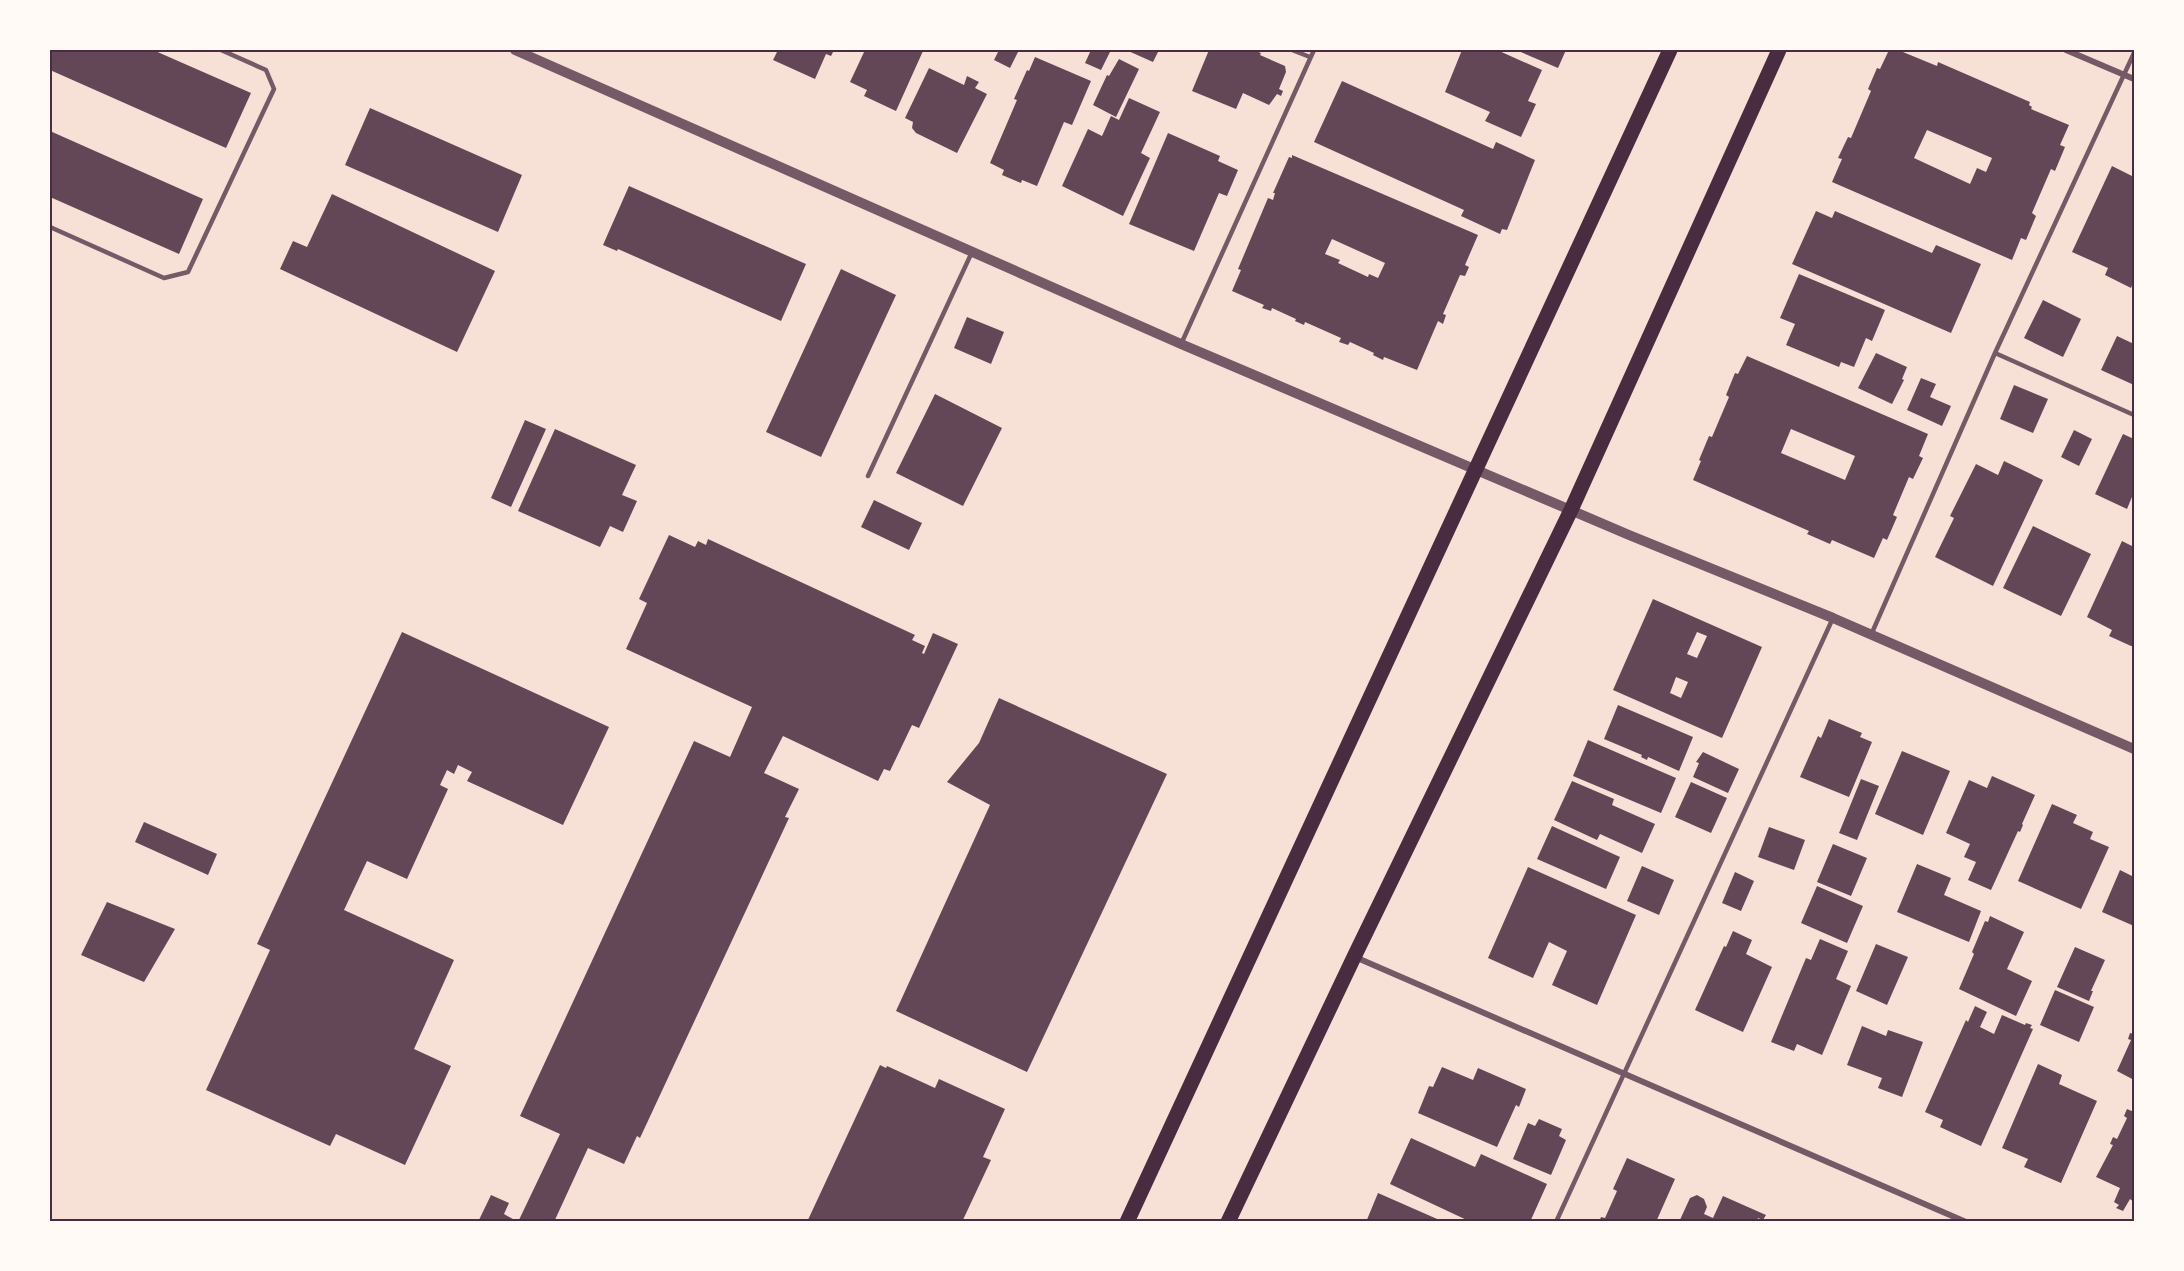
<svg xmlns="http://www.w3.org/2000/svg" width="2184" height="1271" font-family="Inter,sans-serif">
  <rect width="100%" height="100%" fill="#f7e1d7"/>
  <path fill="#644757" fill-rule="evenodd" d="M50 50H153L251 93 226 148 50 70Z
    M778 50H834L831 56 826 54 815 79 773 60Z
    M865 50 923 51 896 111 864 96 867 90 850 82Z
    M999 50H1019L1010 68 994 60Z
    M1091 50H1111L1101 70 1085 63Z
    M1126 50H1159L1153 62Z
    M1209 50H1253L1261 53 1260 55 1285 66 1286 72 1279 89 1283 91 1281 96 1277 94 1269 105 1243 93 1236 109 1192 91Z
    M1462 50H1497L1542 70 1528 101 1536 104 1521 137 1485 121 1490 112 1445 92Z
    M1516 50H1566L1558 68Z
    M1889 50H1898L1937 66 1938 62 2030 102 2029 105 2032 107 2031 109 2069 125 2060 145 2065 147 2055 171 2051 169 2032 213 2036 216 2026 240 2021 238 2012 260 1832 182 1842 159 1838 158 1848 137 1851 138 1871 91 1868 89 1877 68 1880 69ZM1927 130 1992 158 1986 172 1977 168 1970 184 1914 158Z
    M1035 57 1091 81 1072 125 1064 122 1037 186 1022 180 1021 183 1002 175 1004 170 990 163 1017 100 1014 99 1027 70 1029 71Z
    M1119 59 1139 69 1116 117 1093 105 1107 75 1109 76Z
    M929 68 964 85 967 76 979 82 975 88 987 94 957 153 916 133 912 128 913 122 905 118Z
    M1342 81 1493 149 1496 142 1535 160 1507 230 1502 229 1500 234 1461 216 1464 210 1314 142Z
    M1129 98 1160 112 1141 153 1150 158 1123 216 1062 186 1088 129 1102 136 1111 116 1119 120Z
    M370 108 522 175 498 232 345 165Z
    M50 131 203 199 179 254 50 197Z
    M1168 133 1220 156 1218 161 1238 170 1227 196 1219 193 1194 251 1129 224Z
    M1292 155 1478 235 1465 265 1469 267 1465 276 1460 275 1443 314 1446 315 1443 324 1438 321 1417 370 1384 357 1383 360 1373 355 1374 353 1350 342 1348 345 1339 342 1341 338 1305 322 1304 325 1295 321 1296 319 1272 308 1271 311 1262 308 1264 305 1232 291 1241 270 1238 269 1268 198 1273 200 1275 193H1273L1289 157 1292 158ZM1332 239 1385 263 1378 278 1369 274 1368 277 1338 263 1340 260 1325 254Z
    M2112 166 2134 177V280L2131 288 2105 275 2108 268 2072 252Z
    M629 186 806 264 781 321 618 249 617 251 603 245Z
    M332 194 495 271 457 352 280 269 293 241 307 247Z
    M1816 211 1832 218 1835 211 1932 253 1936 245 1981 264 1951 333 1792 264Z
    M841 269 896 295 821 457 766 432Z
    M1799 274 1885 310 1872 341 1866 338 1854 367 1841 362 1839 367 1786 345 1795 324 1780 318Z
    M2043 300 2081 319 2063 357 2024 338Z
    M967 317 1004 332 991 364 954 348Z
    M2117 336 2134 344V385L2101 370Z
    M1876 353 1907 367 1902 379 1904 380 1892 404 1858 388Z
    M1747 356 1928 434 1919 456 1923 458 1913 479 1909 477 1893 515 1897 517 1887 540 1883 538 1874 558 1832 540 1830 544 1807 534 1809 531 1693 480 1701 461 1699 460 1709 436 1712 437 1729 397 1726 395 1735 373 1738 374ZM1791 429 1855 456 1845 480 1781 453Z
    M1921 378 1936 384 1930 397 1951 406 1942 426 1907 410Z
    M2014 385 2048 399 2033 433 2000 419Z
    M935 394 1002 428 963 506 896 473Z
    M525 420 546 429 511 507 491 498Z
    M555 429 636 465 622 495 637 501 623 532 610 526 600 547 518 511Z
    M2074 430 2092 439 2079 466 2061 457Z
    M2123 434 2134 439V492L2127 509 2095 494Z
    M2004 461 2043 480 1993 586 1935 557 1954 518 1950 516 1976 464 1998 475Z
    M874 500 922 523 909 550 861 527Z
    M2033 526 2091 554 2061 616 2003 588Z
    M669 535 695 547 698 541 706 545 708 539 915 635 912 640 925 646 922 653 924 654 933 633 958 644 919 728 912 725 890 771 884 769 878 781 783 736 764 773 799 789 785 817 789 818 640 1138 637 1136 624 1164 588 1148 554 1222H518L560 1134 520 1116 694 741 730 757 752 707 626 649 647 603 639 599Z
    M2122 541 2134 547V646H2131L2109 636 2112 630 2087 617Z
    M1653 599 1762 647 1722 738 1613 690ZM1697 632 1707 636 1697 658 1687 654ZM1676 677 1688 682 1681 698 1670 693Z
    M402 632 609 727 563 825 467 781 472 772 458 765 454 774 447 770 440 785 448 789 407 879 367 861 344 910 454 960 414 1049 451 1066 405 1165 336 1134 330 1146 206 1090 270 950 257 944Z
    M999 698 1167 774 1027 1072 896 1011 990 805 947 782 979 743Z
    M1618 705 1693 737 1679 771 1648 757 1647 760 1641 757 1642 755 1604 739Z
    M1829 719 1862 733 1860 737 1872 742 1849 797 1800 777 1818 736 1821 738Z
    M1588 740 1676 778 1661 813 1573 776Z
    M1902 751 1950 771 1923 835 1875 814Z
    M1703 752 1739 769 1728 793 1693 777 1699 763 1696 762Z
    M1992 776 2035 795 2022 824 2023 825 2020 832 2018 831 1991 890 1968 880 1976 862 1964 857 1970 844 1946 833 1969 780 1987 788Z
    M1861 779 1879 786 1857 840 1839 833Z
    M1572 781 1614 799 1612 805 1655 824 1642 853 1600 834 1597 840 1554 820Z
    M1691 782 1727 798 1711 833 1675 817Z
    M2052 804 2077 815 2073 823 2093 832 2090 839 2109 847 2081 909 2018 881Z
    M144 822 217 854 208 875 135 842Z
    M1552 826 1620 857 1606 889 1537 859Z
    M1769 827 1805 840 1794 870 1758 857Z
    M1833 844 1867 858 1851 896 1817 882Z
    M1917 864 1951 878 1944 895 1981 911 1969 942 1897 912Z
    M1642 866 1674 880 1659 915 1627 901Z
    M1528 867 1636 915 1597 1005 1552 985 1567 951 1549 942 1533 978 1488 958Z
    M2120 870 2134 877V926L2102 912Z
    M1735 872 1754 881 1741 911 1722 903Z
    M1817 886 1863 906 1847 943 1801 923Z
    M107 902 175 929 144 982 81 955Z
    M1990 916 2024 932 2007 969 2032 981 2016 1016 1959 989 1974 954 1972 952 1985 921 1988 922Z
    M1733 931 1752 940 1746 954 1772 967 1743 1032 1695 1010 1724 946 1726 947Z
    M1820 939 1848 951 1836 979 1851 986 1822 1055 1797 1044 1794 1051 1771 1042 1806 958 1811 960Z
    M1876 944 1908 957 1887 1005 1856 991Z
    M2075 947 2105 960 2091 991H2093L2089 1001 2057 987Z
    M2055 990 2094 1007 2079 1042 2040 1025Z
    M1975 1006 1987 1012 1980 1027 1994 1034 2002 1015 2025 1025 2026 1023 2032 1025 2030 1028 2033 1029 1981 1146 1940 1127 1943 1120 1925 1112 1966 1020 1968 1022Z
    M1862 1026 1886 1036 1888 1030 1923 1042 1902 1097 1878 1088 1882 1078 1847 1065Z
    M2130 1033 2134 1034V1080L2117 1071 2131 1040 2128 1039Z
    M2038 1064 2062 1075 2059 1084 2097 1101 2061 1183 2024 1167 2028 1159 2002 1148Z
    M880 1065 886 1068 887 1066 935 1088 939 1079 1005 1109 983 1157 991 1160 962 1222H807Z
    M1442 1067 1473 1080 1478 1068 1526 1089 1519 1107 1516 1105 1497 1147 1418 1113 1429 1086 1433 1087Z
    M2127 1109 2134 1112V1202L2130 1199 2123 1211 2116 1208 2119 1205 2114 1202 2120 1188 2096 1177 2113 1145 2110 1144 2113 1137 2117 1139 2127 1118 2124 1116Z
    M1539 1119 1562 1129 1559 1136 1566 1140 1551 1175 1513 1159 1528 1123 1535 1126Z
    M1411 1138 1475 1167 1481 1154 1547 1184 1530 1222H1471L1390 1184Z
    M1627 1158 1675 1179 1656 1222H1599L1601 1217 1605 1218 1617 1191 1613 1189Z
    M1378 1193 1444 1222H1366Z
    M491 1195 509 1203 504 1214 518 1222H478Z
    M1697 1195 1704 1199 1707 1207 1704 1214 1713 1218 1723 1196 1766 1215 1763 1220 1758 1218 1757 1222H1679L1690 1198Z"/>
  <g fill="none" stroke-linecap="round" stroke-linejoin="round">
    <path stroke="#755966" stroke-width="4.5" d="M1292 50 1310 57
      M50 227 164 278 188 272 274 89 266 70 221 50
      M1182 342 1314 50
      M1995 353 2134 415
      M868 476 972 252
      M1871 635 1995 353 2134 53
      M1556 1222 1833 618"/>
    <path stroke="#755966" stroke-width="6" d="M2066 50 2134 79
      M1355 957 1966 1222"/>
    <path stroke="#755966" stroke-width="10" d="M515 50 1181 344 1629 535 1833 618 2134 749"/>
    <path stroke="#4a2c40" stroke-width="15" d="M1127 1222 1670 50
      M1228 1222 1354 957 1571 510 1779 50"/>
  </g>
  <rect width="2184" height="1271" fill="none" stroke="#fffaf5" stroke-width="102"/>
  <rect x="51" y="51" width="2082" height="1169" fill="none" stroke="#4a2c40" stroke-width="2"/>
</svg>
